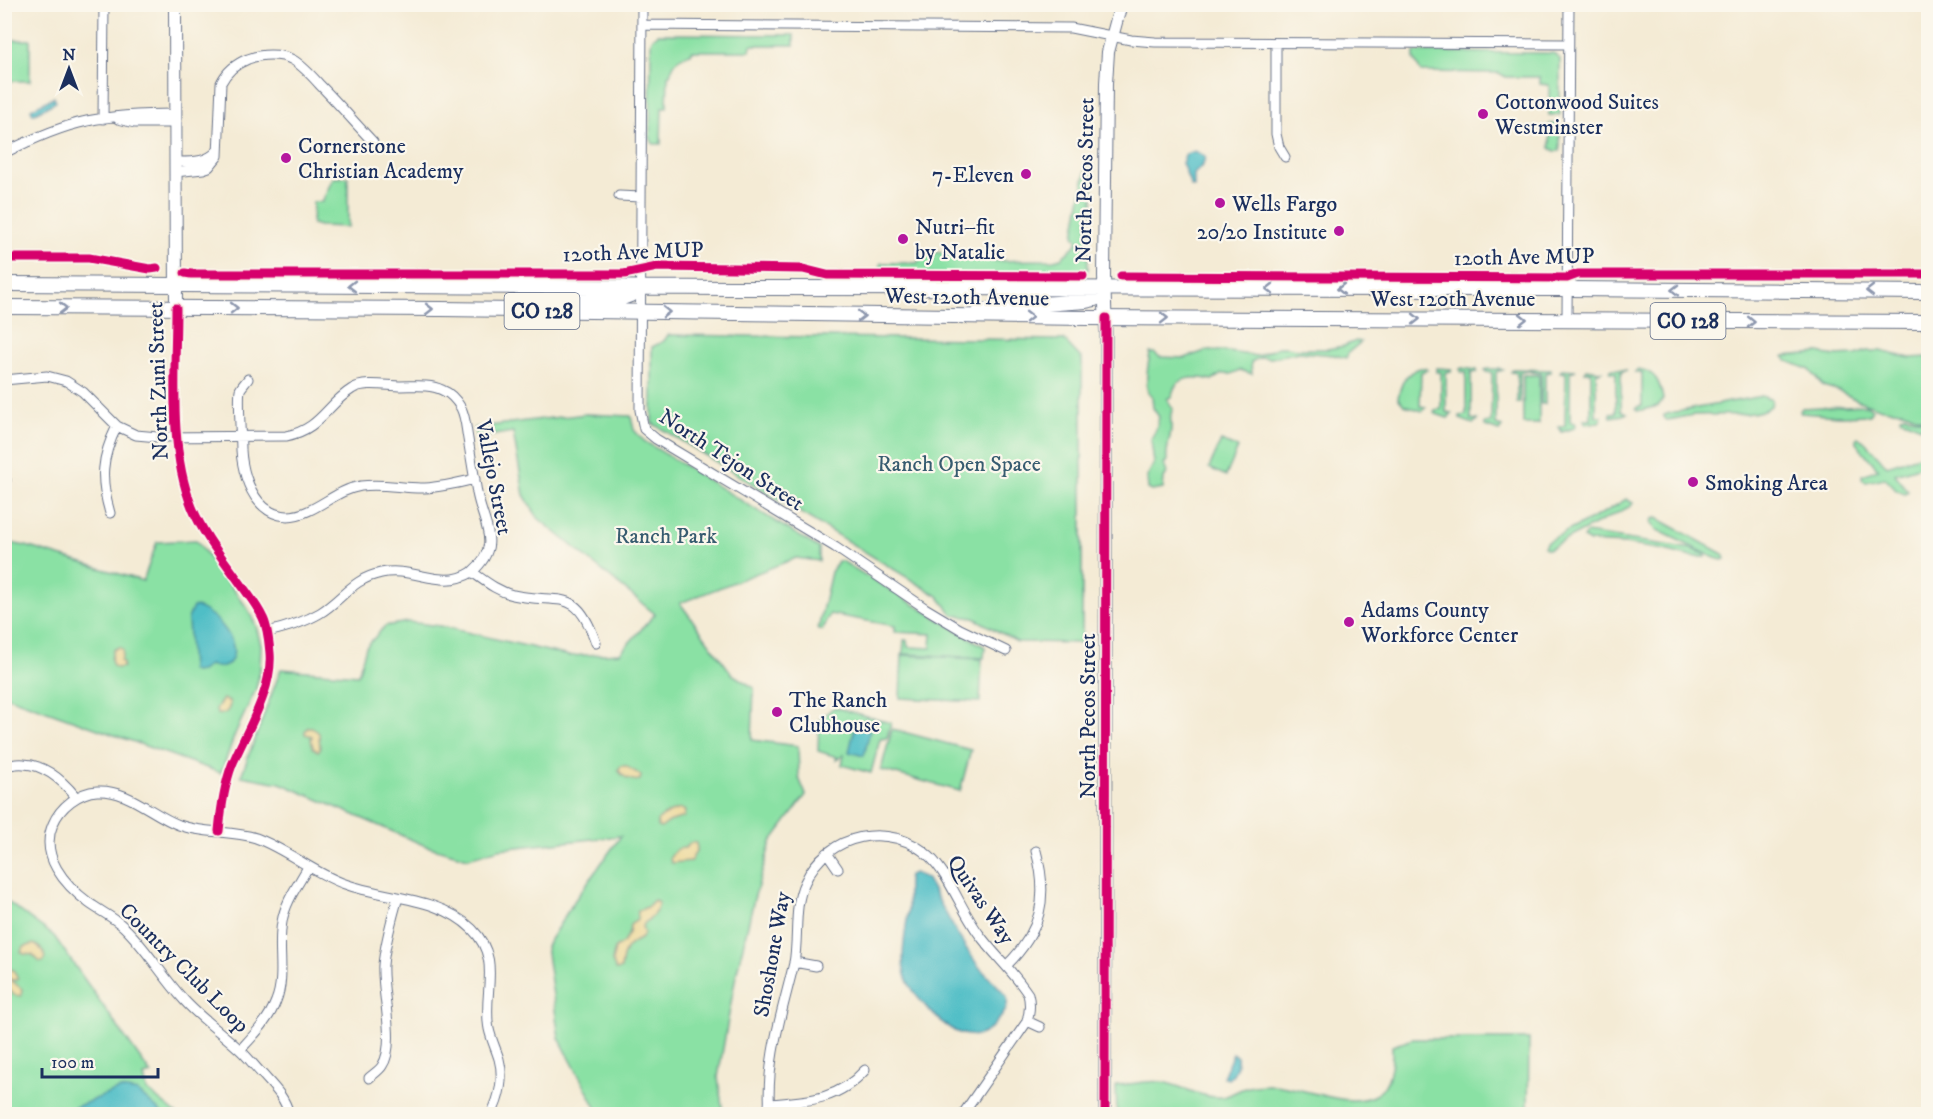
<svg xmlns="http://www.w3.org/2000/svg" width="1933" height="1119" font-family="'IM FELL DW Pica',serif">
  <rect width="100%" height="100%" fill="#fbf7ec"/>
  <filter id="ink" filterUnits="userSpaceOnUse"><feTurbulence type="fractalNoise" baseFrequency=".0167" numOctaves="2"/><feDisplacementMap in="SourceGraphic" scale="12" xChannelSelector="R" yChannelSelector="G"/><feConvolveMatrix kernelMatrix="1 2 1 2 8 2 1 2 1" color-interpolation-filters="sRGB"/></filter>
  <filter id="wash" filterUnits="userSpaceOnUse"><feTurbulence type="fractalNoise" baseFrequency=".008" numOctaves="4" result="noise"/><feDisplacementMap in="SourceGraphic" scale="24" xChannelSelector="R" yChannelSelector="G"/><feGaussianBlur stdDeviation="1.35" result="paint"/><feColorMatrix in="noise" values="0 0 0 0 0 0 0 0 0 0 0 0 0 0 0 0 0 1.4 0 .05"/><feComposite in="paint" operator="in"/></filter>
  <g filter="url(#wash)">
    <rect width="100%" height="100%" fill="#f4ebd5"/>
    <path fill="#8ae1a4" stroke="#528881" stroke-width="1.5" d="M658 34 794 35V45H751L750 51H692L691 54C678 56 673 63 670 75L668 76 667 107H662L661 144H653L650 137 651 42 653 38Z
      M9 40H30V81H9Z
      M1414 52 1553 53 1560 59V115H1549V85L1540 84V77H1506L1499 73 1421 72 1414 59Z
      M1550 124H1560V151H1555L1550 148Z
      M1087 163H1091L1093 165V207L1088 221V269L1086 273 1081 275 880 274 881 263H917L926 252 948 253 953 257H979L983 254H988L991 261 1054 260 1061 258 1067 253 1078 242 1074 235Z
      M348 177V227L319 226 312 224 313 202H322L333 178Z
      M668 335 1064 340 1082 359V643L1017 642 974 618 953 615 938 596 652 423V347L664 341Z
      M1356 341 1361 342 1349 352 1346 358 1334 355 1299 352 1271 358 1261 357 1251 362 1252 374 1240 370 1231 374H1222L1212 380C1196 376 1175 375 1172 396L1167 399 1173 409C1168 416 1172 420 1171 427 1171 439 1165 450 1167 461L1164 464 1167 473 1164 478 1163 489 1152 491 1148 489 1147 477 1154 463 1151 439 1156 430 1159 417 1153 408 1152 396 1148 393C1145 378 1148 367 1150 353H1154L1160 357 1185 358 1205 351H1222L1257 356 1278 347H1288L1296 349H1327L1344 346Z
      M1867 351H1880L1910 358 1928 357V421L1903 411 1882 409 1859 401 1837 390 1823 386 1810 370 1787 361 1784 356 1819 353 1834 356 1856 355Z
      M1420 368H1425L1427 370 1421 372 1420 406 1426 407 1422 411 1404 405 1398 398C1401 383 1405 373 1420 368Z
      M1436 368 1452 369 1451 372H1446V412L1452 413 1448 418 1436 414 1434 412 1435 410 1441 409V372H1436Z
      M1462 368 1477 370V372L1471 373V419L1477 420 1473 424 1460 419V416L1466 415V372H1461L1460 369Z
      M1488 369H1500L1503 370 1496 372V425L1502 427 1499 431 1485 426V423L1491 422 1492 373 1486 372 1485 370Z
      M1513 369 1551 370V372L1545 373V404H1541V373L1533 372V371L1532 372 1530 371 1520 372V403H1517V373L1511 372Z
      M1562 369 1576 370 1570 372V422L1575 423 1576 425 1574 428 1562 432 1559 427 1565 426 1566 373 1560 372Z
      M1587 369 1601 371 1596 373V416H1601V420L1599 422 1586 424 1584 420H1591V372H1585Z
      M1611 369 1627 370 1621 372V410L1627 413 1623 415 1611 417 1610 414 1616 413V373L1610 372Z
      M1638 369C1656 371 1660 383 1663 399L1658 406 1638 411 1636 409 1637 407 1642 406V373L1635 372Z
      M1523 375H1539V424H1523Z
      M1762 396 1772 400 1771 406C1758 418 1713 414 1695 415 1685 416 1676 419 1666 420L1664 417V415L1670 413Z
      M1866 405 1872 409 1870 415 1839 416 1801 413 1800 411 1802 408Z
      M586 414 631 416 634 430 644 441 819 548V561L796 558 680 603 732 674 754 688 752 740 798 746 799 778 806 795 771 842 754 899 735 980 718 1077 723 1114H598L599 1113 559 1038 546 946 575 900 621 836 499 849 468 858 426 846 280 783 241 776 281 669 358 675 366 647 385 626 408 622 440 626 569 656 620 653 655 614 538 518 524 495 513 432 476 438 475 428C512 422 548 419 586 414Z
      M1905 415 1928 422V430L1901 419V416Z
      M1858 437 1866 443 1887 466 1928 453V464L1895 474 1908 491 1905 494 1896 490 1885 478 1866 482 1862 479 1863 475 1878 469 1856 443V439Z
      M1221 441 1238 448 1226 476 1209 468Z
      M1626 499 1633 503 1631 506 1548 549 1544 547 1546 542 1607 511Z
      M1657 518 1723 554 1725 559 1722 560 1715 558 1655 529 1651 522 1653 519Z
      M1586 533 1692 549 1705 554 1706 557H1692L1664 550 1625 544 1590 542 1583 538Z
      M196 540 248 609 256 626 261 645 260 669 256 689 235 734 221 773 5 696V542L26 546 143 581 157 542Z
      M838 561H842L985 647 984 658 903 654 904 640H907L908 647 931 648 932 634 895 632V626L830 614 822 630 818 629 831 572Z
      M902 655 982 659 980 702 900 698Z
      M834 707 891 723 887 738 880 739 871 773 842 765 844 755 836 760 837 757 818 751 819 720Z
      M892 729 971 750 960 791 881 770Z
      M4 899 54 936 151 1074 144 1076 147 1090 177 1114H5Z
      M1413 1039H1529L1528 1114H1117L1116 1085C1131 1085 1147 1080 1162 1082 1180 1085 1197 1096 1215 1097 1227 1099 1234 1091 1245 1088 1253 1085 1263 1085 1272 1085 1302 1086 1348 1110 1375 1095 1391 1087 1393 1062 1392 1046Z"/>
    <path fill="#eeda9e" stroke="#84847e" stroke-width="1.5" d="M119 647 123 650 122 658 120 661 123 662V667L117 668 113 666 111 660 113 650Z
      M223 699 230 702C230 710 225 716 217 714L216 709Z
      M308 727H312L319 733 320 749 318 751 313 748 311 739 312 736 305 734V731Z
      M621 766H627C631 770 638 773 641 776L640 780C631 782 623 777 618 770Z
      M681 809 685 811 684 817 669 822 661 828 658 827 657 821C664 815 671 810 681 809Z
      M692 842 696 843 697 849 691 861 671 863 670 858C674 851 676 848 685 848Z
      M654 900 659 903C658 913 648 919 642 926L644 933 642 938C625 945 623 952 621 969L616 970 612 961 615 948 623 943 629 933 630 925 637 920 638 911 647 907Z
      M34 944C41 948 48 954 43 962H40L33 955 24 954 21 952 24 947Z
      M8 969 14 970 18 980H11L22 989 21 996 14 995 5 985V981L10 980 5 972Z"/>
    <path fill="#50bec6" stroke="#367692" stroke-width="1.5" d="M54 97 56 102 33 114 31 109Z
      M1195 151 1205 157 1203 165 1194 174V187L1191 186 1182 163 1186 154Z
      M193 607C209 606 245 643 230 662 224 670 217 667 209 665L201 671 194 672 191 670 188 619Z
      M855 727 870 731 864 756 849 752Z
      M914 873 926 878C944 908 958 940 980 968 985 974 1006 993 1007 997 1009 1007 1004 1015 997 1021 992 1027 987 1033 979 1035 973 1036 963 1035 957 1032 940 1024 911 994 905 975 900 956 906 931 908 911 909 900 906 886 909 875Z
      M1233 1053 1237 1056C1238 1065 1236 1073 1228 1079L1223 1077Z
      M120 1089 138 1092 163 1114H58Z"/>
  </g>
  <g filter="url(#ink)">
    <g fill="none" stroke-linecap="round" stroke-linejoin="round">
      <defs>
        <path id="street" d="M642 4 640 410 644 429 656 439 835 547 925 608 960 629 1006 651
          M642 25 1071 28 1131 40 1155 42 1568 44
          M1276 43V134L1279 147 1285 157
          M103 119 104 4
          M118 119 135 123H174
          M4 153C30 140 58 127 87 121 116 115 145 114 174 114
          M175 162C190 162 207 163 217 151
          M175 172 203 169 209 167 218 156 221 83C227 71 235 64 248 59 260 54 281 53 293 60 303 66 312 76 320 85 338 103 355 123 373 142
          M619 196 641 197
          M176 308C176 370 168 449 192 507 204 537 225 561 243 587 250 597 258 607 263 618 268 628 269 642 270 653 273 691 246 731 232 765 224 786 221 809 219 831
          M1567 319 1569 4
          M248 379C246 382 241 387 240 390 238 399 241 439 241 450 243 486 264 531 308 511 326 503 341 489 361 486 381 483 401 488 421 488 439 488 457 483 475 479
          M4 380 47 376 66 381 83 392 117 426 136 435 158 437 286 436C321 429 326 405 352 389 364 381 387 386 401 386 414 386 430 384 442 390 450 393 457 401 461 408 466 418 466 429 468 439 471 457 474 476 477 493 483 525 503 545 472 572
          M4 480H6
          M110 513C100 479 101 458 117 426
          M267 632C285 628 303 623 320 613 343 599 352 579 381 573 413 566 443 591 472 572 485 581 497 591 513 595 560 605 576 585 596 643
          M4 766C11 765 18 763 24 764 46 765 63 781 76 797
          M827 853 838 869
          M794 962 816 966
          M1006 966C1041 932 1049 898 1036 851
          M1027 1021 1040 1027
          M240 1050C254 1035 269 1020 276 1001 286 976 277 948 282 922 285 902 298 885 308 867
          M369 1078C373 1074 379 1071 382 1066 397 1044 381 992 383 965 385 942 392 919 398 897
          M769 1104C808 1101 837 1101 865 1070
          M289 1114C285 1098 275 1088 264 1076 255 1067 248 1057 239 1049 221 1032 200 1018 184 1000 162 976 147 949 124 927 113 917 100 911 89 903 65 885 39 856 53 824 60 807 79 792 97 791 128 789 152 815 179 825 204 834 231 830 256 838 288 850 313 873 345 884 386 899 438 896 472 929 503 960 482 993 489 1029 491 1039 496 1049 499 1059 504 1077 500 1098 491 1114
          M770 1114C765 1062 782 1013 794 963 799 937 793 906 805 882 827 833 891 820 930 857 950 876 962 912 979 934 994 955 1014 972 1028 994 1031 1005 1030 1013 1026 1023L963 1114"/>
        <path id="secondary" d="M175 4 176 308
          M1105 1114 1106 332 1104 276 1106 83 1108 52 1121 4"/>
        <path id="primary" d="M4 284 733 288 1568 289 1928 292
          M540 302 617 300 633 294 641 287
          M4 307 441 309 1088 318 1928 322
          M979 312 1000 307 1086 301 1095 299 1104 289"/>
      </defs>
      <use href="#street" stroke="#677188" stroke-width="11"/>
      <use href="#secondary" stroke="#677188" stroke-width="14"/>
      <use href="#primary" stroke="#677188" stroke-width="16"/>
      <use href="#street" stroke="#fff" stroke-width="9"/>
      <use href="#secondary" stroke="#fff" stroke-width="12"/>
      <use href="#primary" stroke="#fff" stroke-width="14"/>
      <defs>
        <path id="cycleway" d="M4 258H89L150 269 157 268
          M185 273 191 274H624L657 267 803 269 827 275 1083 276
          M1121 276 1567 278 1578 274H1928
          M176 308C176 370 168 449 192 507 204 537 225 561 243 587 250 597 258 607 263 618 268 628 269 642 270 653 273 691 246 731 232 765 224 786 221 809 219 831
          M1105 1114 1106 318"/>
      </defs>
      <use href="#cycleway" stroke="#fbf7ec" stroke-width="13"/>
      <use href="#cycleway" stroke="#d6006c" stroke-width="9"/>
    </g>
    <defs><path id="oneway-chevron" d="M-2-3.5L2.5 0L-2 3.5" fill="none" stroke-width="1.6" stroke-linecap="round" stroke-linejoin="round" transform="scale(1.5)"/></defs>
    <g stroke="#8d97ae">
      <use href="#oneway-chevron" transform="translate(352 286) rotate(-180)"/>
      <use href="#oneway-chevron" transform="translate(1270 289) rotate(180)"/>
      <use href="#oneway-chevron" transform="translate(1341 289) rotate(180)"/>
      <use href="#oneway-chevron" transform="translate(1675 290) rotate(-179)"/>
      <use href="#oneway-chevron" transform="translate(1870 291) rotate(-180)"/>
      <use href="#oneway-chevron" transform="translate(63 308)"/>
      <use href="#oneway-chevron" transform="translate(234 308)"/>
      <use href="#oneway-chevron" transform="translate(429 309)"/>
      <use href="#oneway-chevron" transform="translate(666 312) rotate(1)"/>
      <use href="#oneway-chevron" transform="translate(861 316) rotate(1)"/>
      <use href="#oneway-chevron" transform="translate(1029 317)"/>
      <use href="#oneway-chevron" transform="translate(1164 318)"/>
      <use href="#oneway-chevron" transform="translate(1416 319)"/>
      <use href="#oneway-chevron" transform="translate(1523 319)"/>
      <use href="#oneway-chevron" transform="translate(1751 322) rotate(1)"/>
    </g>
  </g>
  <g fill="#b5179e" stroke="#fbf7ec" stroke-width="2">
    <circle cx="1483" cy="114" r="6"/>
    <circle cx="286" cy="158" r="6"/>
    <circle cx="1026" cy="174" r="6"/>
    <circle cx="1220" cy="203" r="6"/>
    <circle cx="1339" cy="231" r="6"/>
    <circle cx="903" cy="239" r="6"/>
    <circle cx="1693" cy="482" r="6"/>
    <circle cx="1349" cy="622" r="6"/>
    <circle cx="777" cy="712" r="6"/>
  </g>
  <g text-anchor="middle" stroke-width="4.5" stroke-linejoin="round" paint-order="stroke">
    <g fill="#fbf7ec" stroke="#5e6b89" stroke-width="1.5">
      <rect x="504.5" y="293" width="75" height="36" rx="4.5"/>
      <rect x="1650.5" y="303" width="75" height="36" rx="4.5"/>
    </g>
    <g font-size="21" font-weight="bold" fill="#1b2f5e">
      <text x="542" y="318">CO 128</text>
      <text x="1688" y="328">CO 128</text>
    </g>
    <g font-size="22" fill="#1b2f5e" stroke="#fbf7ec" text-anchor="start">
      <text x="1495" y="109">Cottonwood Suites<tspan x="1495" dy="25">Westminster</tspan></text>
      <text x="298" y="153">Cornerstone<tspan x="298" dy="25">Christian Academy</tspan></text>
      <text x="1014" y="182" text-anchor="end">7-Eleven</text>
      <text x="1232" y="211">Wells Fargo</text>
      <text x="915" y="234">Nutri–fit<tspan x="915" dy="25">by Natalie</tspan></text>
      <text x="1327" y="239" text-anchor="end">20/20 Institute</text>
      <text x="1705" y="490">Smoking Area</text>
      <text x="1361" y="617">Adams County<tspan x="1361" dy="25">Workforce Center</tspan></text>
      <text x="789" y="707">The Ranch<tspan x="789" dy="25">Clubhouse</tspan></text>
    </g>
    <g font-size="22" fill="#1b2f5e" stroke="#fbf7ec">
      <text transform="translate(1084 180) rotate(-89)" y="8">North Pecos Street</text>
      <text transform="translate(633 251) rotate(-2)" y="8">120th Ave MUP</text>
      <text transform="translate(1524 256) rotate(-1)" y="8">120th Ave MUP</text>
      <text transform="translate(967 296) rotate(1)" y="8">West 120th Avenue</text>
      <text x="1453" y="306">West 120th Avenue</text>
      <text transform="translate(157 381) rotate(-92)" y="8">North Zuni Street</text>
      <text transform="translate(732 459) rotate(33)" y="8">North Tejon Street</text>
      <text transform="translate(495 477) rotate(79)" y="8">Vallejo Street</text>
      <text transform="translate(1087 716) rotate(-90)" y="8">North Pecos Street</text>
      <text transform="translate(982 899) rotate(56)" y="8">Quivas Way</text>
      <text transform="translate(771 954) rotate(-80)" y="8">Shoshone Way</text>
      <text transform="translate(185 967) rotate(45)" y="8">Country Club Loop</text>
    </g>
    <g font-size="22" fill="#375c70" stroke="#fbf7ec">
      <text x="959" y="471">Ranch Open Space</text>
      <text x="666" y="543">Ranch Park</text>
    </g>
  </g>
  <rect width="1933" height="1119" fill="none" stroke="#fbf7ec" stroke-width="24"/>
  <g transform="translate(69 69)" stroke="#fbf7ec" stroke-width="4.5" paint-order="stroke">
  <path d="M0-4.5L10 22L0 15L-10 22Z" fill="#1b2f5e"/>
  <text y="-9" font-size="16" font-weight="bold" text-anchor="middle" fill="#1b2f5e">N</text>
  </g>
  <path d="M42 1068v9h116v-9" fill="none" stroke="#1b2f5e" stroke-width="3"/>
  <text x="51" y="1068" font-size="18" fill="#1b2f5e" stroke="#fbf7ec" stroke-width="4.5" paint-order="stroke">100 m</text>
</svg>
